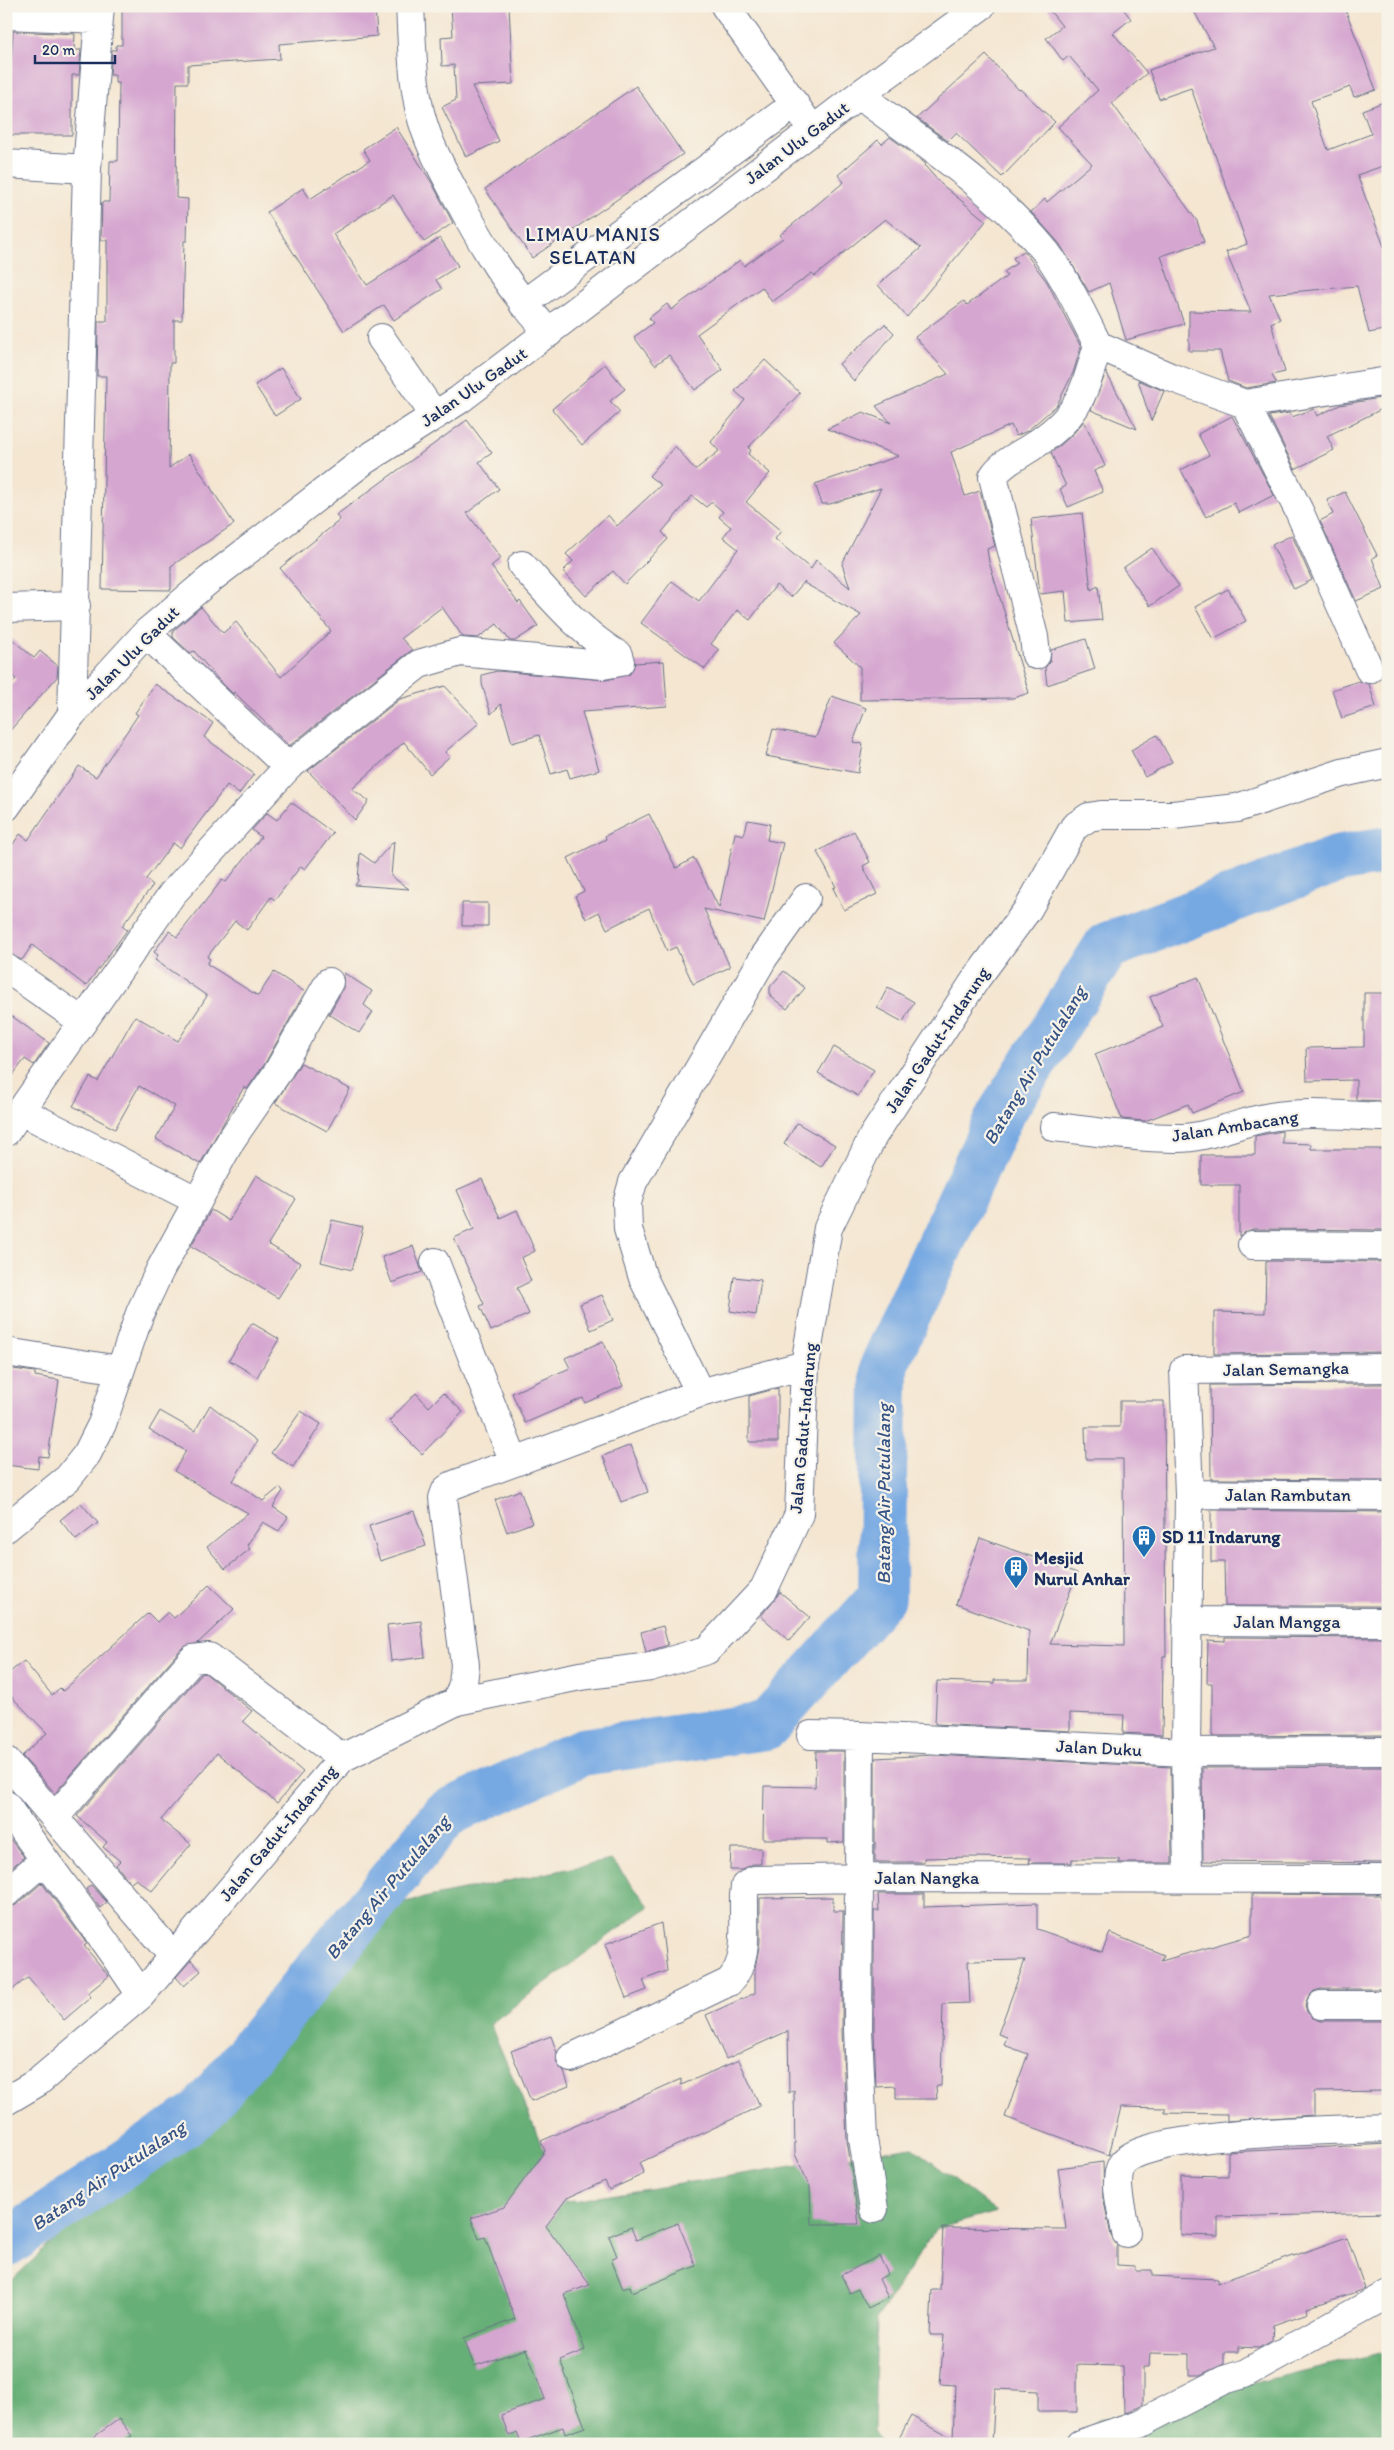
<svg xmlns="http://www.w3.org/2000/svg" width="1394" height="2450" font-family="Itim,sans-serif">
  <rect width="100%" height="100%" fill="#f7f3e8"/>
  <filter id="ink" filterUnits="userSpaceOnUse"><feTurbulence type="fractalNoise" baseFrequency=".02" numOctaves="2"/><feDisplacementMap in="SourceGraphic" scale="10" xChannelSelector="R" yChannelSelector="G"/><feConvolveMatrix kernelMatrix="1 2 1 2 8 2 1 2 1" color-interpolation-filters="sRGB"/></filter>
  <filter id="wash" filterUnits="userSpaceOnUse"><feTurbulence type="fractalNoise" baseFrequency=".0096" numOctaves="4" result="noise"/><feDisplacementMap in="SourceGraphic" scale="20" xChannelSelector="R" yChannelSelector="G"/><feGaussianBlur stdDeviation="1.12" result="paint"/><feColorMatrix in="noise" values="0 0 0 0 0 0 0 0 0 0 0 0 0 0 0 0 0 1.4 0 .05"/><feComposite in="paint" operator="in"/></filter>
  <g filter="url(#wash)">
    <rect width="100%" height="100%" fill="#f4e6d1"/>
    <path fill="#66af76" stroke="#406f6a" d="M612 1860 649 1906 490 2024 566 2202 912 2147 997 2212 936 2229 877 2318 874 2431 881 2444H6V2286L404 1902Z
      M1388 2351V2444H1069L1098 2420Z"/>
    <g fill="none" stroke-linecap="round" stroke-linejoin="round">
      <path stroke="#76a8e2" stroke-width="48" d="M6 2244 201 2112 447 1813 582 1752 766 1726 882 1597 884 1365 1000 1115 1107 946 1337 859 1388 850"/>
    </g>
    <g id="blocks">
      <path fill="#d5a6d0" d="M122 6H375L377 36 279 44 280 59 188 65V83H177L176 198 188 199 187 241H184L182 320H174V363H170L169 468 189 454 234 524 171 566V590L102 589 106 376H97L98 321H107V240H101L102 202H109L110 161H118L119 83H115V75H110L112 50H116V45H122Z
        M451 6H509L513 84 472 86 499 141 466 157 442 107 456 100 454 65 442 66 441 37 453 36Z
        M1046 6H1121L1131 19 1113 33 1147 73 1112 103 1197 221 1204 242 1161 256 1184 324 1126 340 1109 283 1089 292 1059 243 1031 212 1045 199 1047 202 1092 164 1058 127 1098 90 1069 56 1063 61 1046 38 1062 26Z
        M1191 6H1344L1376 90 1354 97 1350 87 1311 101 1328 150 1371 134 1362 110 1384 102 1388 114V172L1385 173 1383 166 1357 175 1388 257V329L1369 333 1357 286 1269 294 1280 319 1271 323 1285 372 1272 375 1276 383 1246 388 1228 381 1220 351H1189V311L1251 312 1226 252 1247 244 1191 88 1159 99 1149 70 1214 47Z
        M13 31 75 34 74 50H81L79 75H72V135H6V63H11Z
        M986 55 1019 90 1020 89 1055 122 1002 177 956 133 948 141 917 118Z
        M636 86 683 154 532 258 485 189Z
        M396 127 432 183 453 223 424 242 393 195 333 234 367 285 440 238 458 266 436 280 442 289 394 320 384 305 344 331 267 212 303 188 310 199 370 160 363 149Z
        M890 137 926 164 924 165 941 184 986 221 907 317 878 285 921 248 885 219 815 276 812 273 772 302 762 287 697 334 723 370 695 390 669 355 655 365 634 337 653 323 649 318 667 304 671 310 740 260 744 266 783 238 780 235 844 182 838 175 878 140 882 144Z
        M1024 251 1047 282 1081 347 1073 373 1057 405 1027 431 1016 436 1011 425 951 452 965 496 980 491 995 546 987 549 989 562 1029 693 1013 698 860 700V667L834 643 861 615 804 583 805 581 791 597 776 585 750 620 737 610 711 644 719 650 705 669 641 623 672 581 699 601 738 549 723 537 731 527 719 517 723 512 712 502 706 507 692 496 662 532 668 539 625 584 613 571 586 596 563 571 573 561 566 554 608 515 617 526 661 485 649 476 675 446 695 470 719 451 711 442 745 400 735 391 765 360 800 393 748 448 751 450 748 454 770 473 746 502 781 531 775 539 811 569 816 560 850 588 842 564 881 488 830 504H822L815 484 899 456 827 429 863 412 891 423 876 406 948 374 915 337 964 301 967 305 1007 276 1004 272 1017 263 1013 258Z
        M885 324 894 333 854 381 839 364Z
        M605 364 625 389 610 401 620 412 582 445 552 409Z
        M281 368 301 399 275 416 255 385Z
        M1106 372 1137 429 1091 410Z
        M1138 380 1164 391 1151 421Z
        M1380 398 1384 408 1327 436 1334 450 1295 469 1269 416 1289 413 1292 417 1314 409 1317 416 1340 405Z
        M1232 416 1274 495 1239 513 1234 503 1206 517 1181 470 1209 455 1198 434Z
        M467 420 492 453 479 462 499 489 467 513 501 558 491 566 518 603 520 601 538 626 515 641H510L497 624 478 638 463 637 442 607 401 638 412 650 289 746 234 692 233 694 217 678 194 651 190 653 173 637V631L201 607 223 633 236 622 281 677 331 631 280 568 340 520 336 515Z
        M1084 421 1105 466 1094 471 1103 492 1068 507 1060 489 1066 486 1051 453 1071 436Z
        M1345 492 1377 555 1372 558 1384 589 1356 601 1320 521 1333 514 1327 500Z
        M1082 513 1091 590 1098 586 1102 620 1068 623 1065 591 1040 594 1031 519Z
        M1292 535 1312 580 1294 589 1272 545Z
        M1152 548 1179 586 1150 606 1123 568Z
        M1228 589 1246 621 1213 639 1195 607Z
        M6 634 34 658 40 651 58 666 57 677 6 735V690L16 679 6 671Z
        M1086 639 1095 669 1047 685 1045 668 1050 661 1051 650Z
        M664 661 667 706 582 712 599 770 570 778 567 769 551 774 539 735 512 743 501 704 491 714 482 684V675L497 671 606 680 630 674 635 663Z
        M1359 681 1369 684 1376 707 1342 718 1332 690Z
        M155 684 213 723 204 737 254 774 239 794 227 785 180 848 173 843 146 879 153 885 122 926 127 930 86 986 32 945 22 960 6 953V854L20 834 28 840 79 766 96 777 138 715 135 713Z
        M445 686 479 723 445 752 449 757 430 774 404 742 352 789 369 801 355 820 308 771 400 699Z
        M832 696 866 708 853 742 863 744 858 773 766 756 773 729 816 737Z
        M1157 735 1172 762 1145 777 1131 750Z
        M291 802 333 833 305 869 301 866 275 900 271 897 247 930 235 921 207 957 210 959 207 964 258 996 274 972 305 992 264 1065 247 1089 244 1087 200 1164 156 1139 175 1106 139 1086 115 1129 73 1106 90 1077 98 1081 135 1016 178 1041 207 996 155 960 158 955 154 952 169 931 177 937 222 880 226 882 261 837 252 830 267 813 277 820Z
        M649 814 676 868 694 858 719 908 735 833 744 835 748 820 770 824 767 840 783 843 764 922 704 909 730 967 693 984 676 947 667 951 649 908 607 929 599 912 586 919 575 896 584 891 568 858 606 839 605 836Z
        M854 831 870 862 863 866 877 894 844 910 833 888 836 887 817 852Z
        M394 841 391 876 409 889 355 885 358 881 360 853 374 863Z
        M462 903H488V926H462Z
        M784 971 805 988 787 1009 770 996V987Z
        M344 973 372 991 364 1005 373 1012 359 1033 329 1014 343 989Z
        M1198 977 1244 1092 1192 1113 1188 1104 1145 1121 1122 1119 1095 1054 1163 1027 1150 997Z
        M888 987 914 1002 903 1022 877 1008Z
        M1364 993H1388V1101L1356 1100V1080L1307 1081 1306 1048 1364 1047Z
        M6 1012 49 1043 34 1065 25 1059 6 1084Z
        M834 1047 874 1070 858 1096 818 1073Z
        M301 1063 350 1089 327 1131 275 1103Z
        M797 1123 835 1145 821 1167 784 1144Z
        M1282 1131V1143L1311 1144V1149H1388V1230L1252 1229 1239 1236V1185H1201V1155H1255V1136Z
        M256 1175 296 1199 268 1244 300 1263 278 1298 191 1246 211 1210 229 1221Z
        M482 1179 500 1218 517 1210 535 1251 521 1258 531 1281 517 1288 529 1314 491 1331 480 1306 484 1304 454 1238 474 1229 457 1190Z
        M332 1220 363 1227 352 1270 321 1262Z
        M413 1246 422 1272 392 1283 382 1257Z
        M1266 1261 1388 1262V1352L1214 1354V1312L1265 1313Z
        M734 1277 761 1280 756 1315 730 1311Z
        M602 1295 613 1320 591 1330 580 1304Z
        M252 1323 279 1339 257 1377 229 1360Z
        M603 1341 623 1386 585 1403 583 1398 525 1423 512 1393 570 1368 565 1358Z
        M6 1368 35 1372V1376L59 1380 48 1457 39 1456 38 1469 6 1465Z
        M1388 1384V1480L1211 1479 1210 1385Z
        M778 1388V1442H749V1396Z
        M416 1393 429 1407 443 1393 463 1412 422 1454 389 1421Z
        M1120 1401H1164L1166 1656H1163L1162 1735 1123 1733 1124 1715 1070 1713V1731L935 1724 937 1681 994 1683V1680H1028L1029 1631 956 1604 980 1538 1077 1573 1050 1644 1124 1646 1123 1459H1086L1085 1427H1120Z
        M210 1405 257 1441 233 1481 263 1501 280 1487 283 1491 273 1507 288 1517 279 1531 263 1522 247 1545 250 1549 225 1569 207 1547 248 1513 174 1471 186 1451 149 1430 160 1411 195 1431Z
        M301 1411 321 1424 293 1467 271 1453Z
        M631 1445 648 1492 621 1502 603 1456Z
        M520 1490 532 1523 507 1532 495 1500Z
        M81 1503 98 1523 76 1540 60 1520Z
        M1211 1510 1388 1512V1606H1225L1224 1562H1211Z
        M414 1511 426 1546 380 1561 369 1526Z
        M209 1585 234 1609 198 1643 181 1649 55 1793 22 1756 47 1733 6 1691V1675L24 1661 52 1695 60 1688 63 1691 148 1613 157 1622 168 1612 174 1618Z
        M780 1592 810 1617 789 1641 761 1616Z
        M421 1621 425 1657 391 1661 387 1625Z
        M663 1626 668 1645 646 1652 641 1632Z
        M1225 1637 1388 1638V1735L1212 1736V1683H1207L1208 1640 1225 1641Z
        M205 1673 252 1711 243 1721 303 1772 277 1803 217 1753 161 1820 191 1844 152 1891 136 1879 131 1883 116 1865 120 1861 103 1847 107 1842 77 1816 201 1674Z
        M816 1751H844V1842L828 1843V1839H763L764 1786 815 1787Z
        M933 1755 1171 1767 1172 1863H1119V1859H1072V1863H1029L1030 1858 972 1857 924 1858V1862H875V1758Z
        M1388 1767V1863L1203 1861 1202 1768Z
        M6 1834 24 1857 6 1872Z
        M731 1848H761V1864H753L741 1870H730Z
        M42 1883 87 1944 84 1946 109 1976 88 1993 91 1997 64 2020 28 1977 6 1995V1908L16 1905Z
        M91 1885 107 1902 100 1908 86 1889Z
        M878 1894H924V1907L1037 1903V1929L1102 1952 1110 1933 1164 1955 1161 1961 1252 1935V1894L1381 1895 1382 1906H1388V1989H1321L1314 1991 1308 1997 1305 2005 1307 2012 1313 2018 1321 2021H1388V2091L1314 2092V2115L1227 2121V2114L1165 2113V2108L1121 2107 1109 2155 1005 2117 1028 2054 1004 2045 1007 2037 998 2034 1025 1960 968 1961 970 2003 943 2004 941 2086H936L937 2099H896V2086L876 2087 874 2030V1911H879Z
        M833 1897V1911H843L842 2031 847 2140 859 2224H811L810 2187 795 2154 794 2090 789 2093 788 2031 726 2059 706 2015 755 1993V1968L760 1942V1898Z
        M661 1923 667 1971 643 1980 647 1990 626 1998 605 1944Z
        M191 1960 201 1971 184 1986 176 1977Z
        M551 2036 557 2053V2064L564 2072 569 2086 531 2101 511 2051Z
        M739 2060 760 2106 639 2163 644 2174 609 2190 605 2181 567 2198 546 2226 590 2285 564 2294 585 2350 560 2360 585 2427 565 2434 563 2427 521 2442 517 2432 509 2436 501 2415 545 2399 526 2349 474 2366 464 2338 515 2319 485 2237 479 2239 471 2218 504 2207 545 2151 541 2141 681 2079V2085Z
        M1388 2144V2213L1218 2217V2236L1181 2235V2175L1228 2176V2152Z
        M1103 2162 1104 2201 1111 2236 1117 2245V2265L1135 2266V2270H1152V2276L1217 2279V2283L1347 2237 1365 2289 1307 2308 1308 2313 1273 2325 1272 2341 1259 2348 1238 2347V2352H1224V2364L1200 2375H1189V2354L1150 2353 1149 2367H1143V2404L1124 2413 1123 2366 1077 2365V2412H1038V2391L995 2389 992 2444H896L911 2416 953 2439 955 2385 940 2384 944 2335H930L932 2290H940L943 2228 1066 2229 1058 2168Z
        M678 2223 696 2266 632 2292 630 2286 623 2289 611 2259 617 2256 609 2236 631 2227 636 2240Z
        M879 2256 888 2274 879 2279 888 2298 868 2308 858 2289 850 2293 841 2275Z
        M119 2419 132 2436 120 2444H84Z"/>
    </g>
  </g>
  <g filter="url(#ink)">
    <use href="#blocks" fill-opacity="0" stroke="#676f86" stroke-width="1"/>
    <g fill="none" stroke-linecap="round" stroke-linejoin="round">
      <defs>
        <path id="minor" d="M410 6C412 42 412 77 420 112 427 141 442 169 456 195 484 248 509 289 549 333
          M725 6 805 119
          M6 15 99 19
          M859 95C923 143 995 189 1046 252 1067 280 1082 314 1098 345 1083 396 1079 416 1033 446 1020 455 1001 463 993 477L1034 637 1036 655
          M6 164 87 169
          M523 304 795 104
          M381 338 435 416
          M1098 345 1170 377 1245 404 1388 381
          M1245 404 1299 511 1369 669
          M6 608 76 606
          M146 633 288 767
          M72 714 87 169 100 6
          M6 807 72 714 146 633 209 580 365 460 459 400 859 95 981 6
          M6 968 83 1022
          M21 1111 198 1201
          M1054 1127C1093 1131 1134 1138 1174 1138 1208 1139 1238 1122 1270 1117 1308 1111 1349 1116 1388 1117
          M6 1132 172 894 288 767 419 664 460 652 603 665 620 662 618 655C580 632 552 598 522 565
          M1252 1245 1388 1246
          M435 1262 514 1462
          M6 1352 120 1370
          M700 1393 643 1278 628 1229 627 1203 633 1182 764 957 806 898
          M1189 1494 1388 1496
          M6 1528 68 1478 87 1454 102 1424 140 1313 160 1270 231 1140 277 1073 329 982
          M1187 1621 1388 1622
          M457 1701 463 1684 465 1665 443 1498 446 1490 453 1485 700 1393 805 1365
          M811 1735 860 1736 1186 1752 1388 1751
          M860 1736 858 2030 863 2139 874 2209
          M6 1761 173 1956
          M6 1805C50 1870 99 1930 141 1995
          M54 1818 193 1659 209 1657 342 1758
          M1188 1878 1186 1752 1189 1494 1184 1370 1388 1368
          M6 1893 43 1861
          M1321 2005H1388
          M571 2058 729 1982C750 1960 743 1925 744 1896L745 1886 754 1880 860 1878 1388 1879
          M6 2101 38 2082 141 1995 342 1758 457 1701 580 1676 650 1667 707 1650 764 1589 799 1514 805 1365 828 1228 873 1136 976 979 1028 909 1074 827 1089 817 1101 815H1173L1237 808 1342 773 1388 763
          M1126 2233C1123 2213 1113 2185 1121 2166 1134 2131 1348 2130 1388 2128
          M1080 2444 1139 2424 1224 2380 1244 2374 1388 2294"/>
      </defs>
      <use href="#minor" stroke="#676f86" stroke-width="30"/>
      <use href="#minor" stroke="#fff" stroke-width="28"/>
    </g>
  </g>
  <defs>
    <symbol id="building-pin" viewBox="-11 -11 22 30"><path d="M0 17L-7.5 6A9.5 9.5 0 1 1 7.5 6Z" fill="#1f6fb2" stroke="#f7f3e8"/><path d="M-4-6H4V6H1V3H-1V6H-4ZM-2.5-4.3h1.7v1.8h-1.7ZM.8-4.3h1.7v1.8H.8ZM-2.5-1h1.7V.8h-1.7ZM.8-1h1.7V.8H.8Z" fill="#fff"/></symbol>
  </defs>
  <g fill-rule="evenodd">
    <use href="#building-pin" x="1130" y="1523" width="28" height="38"/>
    <use href="#building-pin" x="1002" y="1554" width="28" height="38"/>
  </g>
  <g text-anchor="middle" stroke-width="4.5" stroke-linejoin="round" paint-order="stroke">
    <g font-size="18" fill="#1b2f5e" stroke="#f7f3e8">
      <text transform="translate(797 143) rotate(-37)" y="6">Jalan Ulu Gadut</text>
      <text transform="translate(474 387) rotate(-35)" y="6">Jalan Ulu Gadut</text>
      <text transform="translate(132 653) rotate(-45)" y="6">Jalan Ulu Gadut</text>
      <text transform="translate(937 1040) rotate(-56)" y="6">Jalan Gadut-Indarung</text>
      <text transform="translate(1235 1126) rotate(-9)" y="6">Jalan Ambacang</text>
      <text transform="translate(1286 1369) rotate(-1)" y="6">Jalan Semangka</text>
      <text transform="translate(803 1428) rotate(-85)" y="6">Jalan Gadut-Indarung</text>
      <text x="1288" y="1501">Jalan Rambutan</text>
      <text x="1287" y="1628">Jalan Mangga</text>
      <text transform="translate(1099 1748) rotate(3)" y="6">Jalan Duku</text>
      <text transform="translate(278 1833) rotate(-50)" y="6">Jalan Gadut-Indarung</text>
      <text x="927" y="1884">Jalan Nangka</text>
    </g>
    <g font-size="18" font-weight="bold" fill="#1b2f5e" stroke="#f7f3e8" text-anchor="start">
      <text x="1162" y="1543">SD 11 Indarung</text>
      <text x="1034" y="1564">Mesjid<tspan x="1034" dy="21">Nurul Anhar</tspan></text>
    </g>
    <g font-size="19" font-style="italic" fill="#365386" stroke="#f7f3e8">
      <text transform="translate(1034 1065) rotate(-59)" y="7">Batang Air Putulalang</text>
      <text transform="translate(883 1494) rotate(-90)" y="7">Batang Air Putulalang</text>
      <text transform="translate(387 1887) rotate(-50)" y="7">Batang Air Putulalang</text>
      <text transform="translate(108 2175) rotate(-34)" y="7">Batang Air Putulalang</text>
    </g>
    <g font-size="20" letter-spacing="1" fill="#1b2f5e" stroke="#f7f3e8">
      <text x="593" y="241">LIMAU MANIS<tspan x="593" dy="23">SELATAN</tspan></text>
    </g>
  </g>
  <rect width="1394" height="2450" fill="none" stroke="#f7f3e8" stroke-width="25"/>
  <path d="M35 55v8h80v-8" fill="none" stroke="#1b2f5e" stroke-width="2.5"/>
  <text x="42" y="55" font-size="15" fill="#1b2f5e" stroke="#f7f3e8" stroke-width="4" paint-order="stroke">20 m</text>
</svg>
